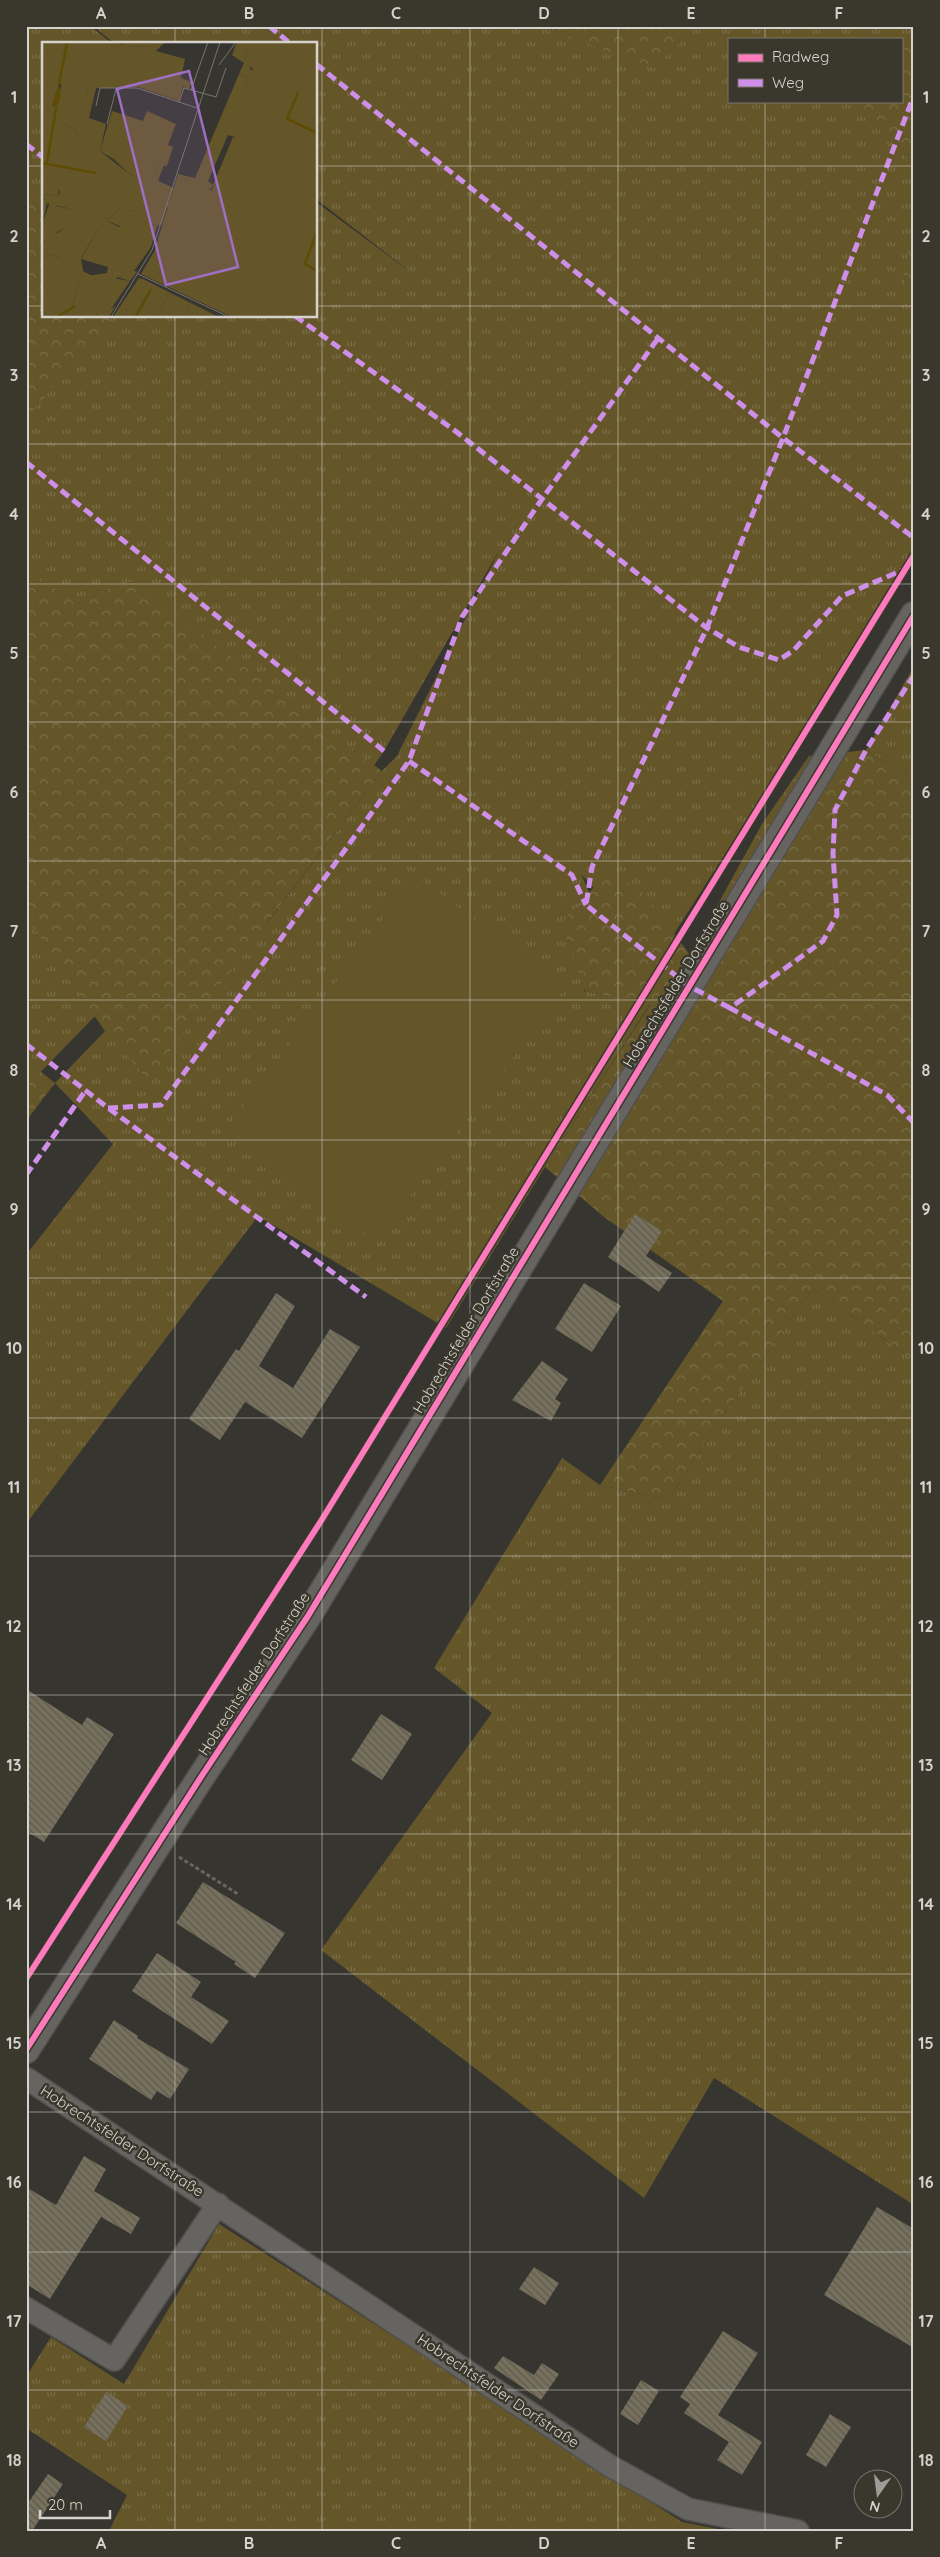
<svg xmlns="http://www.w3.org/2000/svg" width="940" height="2557" font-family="Quicksand,sans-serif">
  <defs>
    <pattern id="grass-tufts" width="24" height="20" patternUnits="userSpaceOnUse" patternTransform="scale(1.25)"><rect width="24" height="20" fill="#65562a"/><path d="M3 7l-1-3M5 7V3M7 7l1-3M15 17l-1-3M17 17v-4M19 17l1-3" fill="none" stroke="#7a6d48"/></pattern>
    <pattern id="forest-crowns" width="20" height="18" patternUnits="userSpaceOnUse" patternTransform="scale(1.25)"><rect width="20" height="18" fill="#65562a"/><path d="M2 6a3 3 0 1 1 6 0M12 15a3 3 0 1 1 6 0" fill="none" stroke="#7a6d48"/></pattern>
    <pattern id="building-back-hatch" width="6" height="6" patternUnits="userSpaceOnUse" patternTransform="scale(1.25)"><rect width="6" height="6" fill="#76705d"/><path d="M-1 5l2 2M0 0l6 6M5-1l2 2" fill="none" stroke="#5e5a4f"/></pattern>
  </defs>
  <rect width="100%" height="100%" fill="#363530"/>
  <path fill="url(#grass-tufts)" fill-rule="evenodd" d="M26 26H90L113 44H44V316H316V202L421 280 316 199V44H115L93 26H914V550L826 695 658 959 581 874 589 892 584 991 650 1004 545 1167 446 1328 258 1216 26 1524V1255L113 1144 55 1083 105 1031 149 1079 100 1011 26 1087ZM729 39H901V101H729ZM500 549 397 756 382 771 262 930 384 751Z
    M914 666V778L866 750Z
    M813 1289 914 1360V2205L714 2078 644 2198 321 1950 492 1713 434 1668 562 1458 600 1485 669 1500 715 1427Z
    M219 2224 682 2522 728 2531H109L127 2495 26 2428V2377L51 2337 124 2384Z"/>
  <path fill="url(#forest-crowns)" d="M537 26H671L685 38 654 68Z
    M914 38V165L852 101H901V45Z
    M26 185 44 200V316H114L26 419Z
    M914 218V294L903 279Z
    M26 567 73 602 131 581 382 771 148 1080 105 1031 26 917Z
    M866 750 914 778V1360L813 1289 715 1427 669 1500 600 1485 723 1301 604 1217 545 1167 650 1005 585 991 561 923 608 872 645 894 690 955 762 824 809 756Z
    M26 1060 55 1083 26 1121Z"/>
  <path fill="#65562a" d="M415 875 566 987 376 1242 226 1130Z"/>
  <path fill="url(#building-back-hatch)" d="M635 1214 662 1231 646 1256 672 1273 659 1292 608 1257Z
    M584 1283 621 1306 592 1352 555 1329Z
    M276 1293 295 1306 259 1366 293 1388 330 1329 360 1347 302 1438 245 1402 220 1440 189 1419 236 1349 239 1351Z
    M542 1361 568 1379 555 1399 561 1403 551 1421 512 1400Z
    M26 1689 82 1725 87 1717 114 1734 44 1842 26 1831Z
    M381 1714 412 1734 382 1780 351 1760Z
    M203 1882 285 1933 255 1978 234 1964 236 1962 176 1923Z
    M157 1953 201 1982 191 1997 229 2021 212 2044 132 1991Z
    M114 2020 138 2036 137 2038 189 2069 170 2099 157 2091 151 2100 89 2059Z
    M84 2156 106 2169 94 2191 140 2218 131 2234 101 2217 50 2299 26 2284V2187L56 2205Z
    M877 2207 914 2229V2348L824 2295Z
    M534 2267 559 2283 545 2305 519 2289Z
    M723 2331 758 2353 718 2415 762 2442 742 2475 717 2460 729 2442 684 2413 690 2404 680 2397Z
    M503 2356 534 2375 542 2363 559 2374 541 2400 494 2368Z
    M641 2380 659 2391 638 2425 620 2414Z
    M106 2392 128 2406 106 2441 84 2427Z
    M830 2414 851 2427 826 2467 806 2455Z
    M48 2474 63 2484 32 2531H26V2506Z"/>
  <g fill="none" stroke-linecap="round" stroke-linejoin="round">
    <defs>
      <path id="minor" d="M26 2078 610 2466 688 2509 798 2531
        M26 2308 114 2360 218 2204"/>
      <path id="tertiary" d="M26 2050 201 1777 308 1616 914 615"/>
    </defs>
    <use href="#minor" stroke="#52504c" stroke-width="24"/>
    <use href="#tertiary" stroke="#52504c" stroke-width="29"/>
    <path stroke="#686663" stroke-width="3" stroke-dasharray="4 2.5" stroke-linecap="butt" d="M179 1857 238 1894"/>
    <use href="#minor" stroke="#656460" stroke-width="21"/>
    <use href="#tertiary" stroke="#656460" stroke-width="26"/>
    <path stroke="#ce8fe9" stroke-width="5" stroke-dasharray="10 5" stroke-linecap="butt" d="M269 26 291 44
      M316 64 783 438 914 538
      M26 144 44 158
      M295 316 454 430 707 628 739 647 779 660 794 650 842 596 903 570
      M26 462 384 751
      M914 675 866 750 835 810 833 854 837 915 823 941 730 1008 887 1095 914 1123
      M409 761 572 875 586 905
      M730 1008 689 986 586 905 592 867 707 628 783 438 914 95
      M26 1044 108 1108 366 1297
      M108 1108 161 1105 409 761 462 617 542 499 659 337
      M26 1175 86 1090"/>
    <defs>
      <path id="cycleway" d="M26 1979 321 1521 914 555
        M26 2050 201 1777 308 1616 914 615"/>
    </defs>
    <use href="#cycleway" stroke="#3a372c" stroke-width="9"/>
    <use href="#cycleway" stroke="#fd7abc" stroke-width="6"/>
  </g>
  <path fill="none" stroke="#d5d3cd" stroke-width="1" stroke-opacity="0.55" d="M175 26V44M322 26V2531M470 26V2531M618 26V2531M765 26V39M765 101V2531M26 166H44M316 166H914M26 306H44M316 306H914M175 316V2531M26 444H914M26 584H914M26 722H914M26 861H914M26 1000H914M26 1140H914M26 1278H914M26 1418H914M26 1556H914M26 1695H914M26 1834H914M26 1974H914M26 2112H914M26 2252H914M26 2390H914"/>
  <g text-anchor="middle" stroke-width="5" stroke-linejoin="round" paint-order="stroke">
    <g font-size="15" fill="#d5d3cd" stroke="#3a372c">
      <text transform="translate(676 984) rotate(-59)" y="5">Hobrechtsfelder Dorfstraße</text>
      <text transform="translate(466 1330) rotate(-59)" y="5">Hobrechtsfelder Dorfstraße</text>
      <text transform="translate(254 1674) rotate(-57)" y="5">Hobrechtsfelder Dorfstraße</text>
      <text transform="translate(122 2141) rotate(33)" y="5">Hobrechtsfelder Dorfstraße</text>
      <text transform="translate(498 2391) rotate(34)" y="5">Hobrechtsfelder Dorfstraße</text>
    </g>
  </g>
  <g transform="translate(42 42)">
    <rect width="275" height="275" fill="#363530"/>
    <path d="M0 0H62L71 20 64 28 73 18 70 5 77 4 78 0 82 5 112 4 114 9 143 17 139 36 150 40 147 47 141 45 137 59 96 45 72 46 67 39 54 46 48 60 44 53 46 47 17 42 10 64 17 61 13 79 35 88 34 99 6 95 0 93ZM204 0H275V275H190L99 232 112 210 136 132 153 136 197 32 206 35 199 54 212 29 202 16 206 6 202 3ZM186 93 193 95 169 149 164 145 168 148 171 143 166 139ZM70 69 101 79 105 69 134 82 126 103 131 105 125 124 116 123 109 142 87 132 73 118 58 109ZM6 127 21 130 29 144V167L5 161 1 180 15 191 24 185V206L13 194 6 199 1 198 0 162 3 152 17 154 18 150 5 132ZM81 162 90 169 95 168 98 179 115 184 109 205 92 229 95 230 92 234 88 239 75 235 65 262 69 267 74 263 67 275H54L55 271 64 268 31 264 38 235 65 231 66 225 39 217 58 184 74 188 78 184 60 177 68 176ZM0 204H17L23 209 22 213 18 215 4 212 0 218ZM97 236 101 237 177 275H141L148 261 127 251 115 275H91L105 252 85 266 83 275H71Z" fill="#65562a" fill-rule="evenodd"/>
    <path d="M62 0H78V4L71 5 74 9 73 18 78 19 74 38 64 28 70 20 55 16ZM80 0H123L114 9 111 4 81 5ZM195 0H204L206 6 202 16 209 19 208 27 275 58V90L199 54 206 35 197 32 202 21 190 13ZM233 0H247L257 8 243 39 223 31 234 13ZM260 8 275 13V43L271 52 246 40ZM24 38 46 47 44 53 48 60 50 46 67 38 72 43V46H54L47 76 64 82 58 109 87 132 109 141 116 123H122L116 139 132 146 127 160H132L135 165 133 170 125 165 120 182 115 184 98 179 94 168 90 169 85 179 79 176 81 162 68 176 61 177 83 188 87 209 77 221 63 216V199L73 188 58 184 39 216 41 229 54 236 49 243 38 235 31 263 65 268 63 273 55 271 54 275H0V218L4 212 18 215 23 209 17 204H0V185L2 198 13 194 24 205V185L11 192 1 180 9 157 15 158 14 164 29 167V144L18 138 21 130 14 132 6 128V132L15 140 17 154 3 152 0 162V93L34 99 35 88 13 79 19 43ZM238 78 260 89 253 99 241 102 231 125 239 130 224 166 171 143 191 95 225 107ZM275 141V174L267 169ZM164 145 236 208 237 212 201 195 196 183 179 180 175 183 152 173ZM180 202a8 8 0 1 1 16 0a8 8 0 1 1-16 0ZM275 207V227L263 222 269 210ZM111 212 121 221 122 229 131 234 124 240 100 231ZM145 232 155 233 224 267 220 273 143 235ZM59 234 88 239 69 267 65 262 67 250H56ZM113 245 120 249 116 268 104 261ZM102 250 105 252 91 275H83L85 266ZM127 251 148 261 141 275H115ZM275 254V275H245L263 255 266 258 259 271 266 273 271 268 272 255Z" fill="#65562a"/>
    <path d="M143 137 157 143 148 166 134 160Z" fill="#65562a"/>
    <path d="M17 42 19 55 14 66 10 64Z" fill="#5f4c04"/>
    <path fill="none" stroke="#5f4c04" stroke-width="2.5" d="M17 42 25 0M256 51 245 77 275 91M0 121 54 131M5 121 14 66M274 192 263 222 275 229M15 275 33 264M94 275 109 247"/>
    <path fill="none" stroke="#76746f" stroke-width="1" d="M177 23 194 0M149 48 166 0M137 60 142 46 174 55 184 26M54 64 58 46H95L155 66M65 82 74 47M96 232 187 275M69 275 110 208 178 0"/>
    <path fill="#9f6fc5" fill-opacity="0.15" stroke="#9f6fc5" stroke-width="2.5" d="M147 29 196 225 124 243 75 47Z"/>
    <rect width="275" height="275" fill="none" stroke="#d5d3cd" stroke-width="2.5"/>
  </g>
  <rect width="940" height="2557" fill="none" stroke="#3a372c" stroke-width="55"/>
  <rect x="728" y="38" width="175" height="65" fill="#3a372c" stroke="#78756c"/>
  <rect x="738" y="54" width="25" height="8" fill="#fd7abc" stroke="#78756c"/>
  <text x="772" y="62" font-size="15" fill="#d5d3cd">Radweg</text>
  <rect x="738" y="79" width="25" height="8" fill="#ce8fe9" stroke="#78756c"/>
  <text x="772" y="88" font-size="15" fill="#d5d3cd">Weg</text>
  <g transform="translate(878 2494) rotate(194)"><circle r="24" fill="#3a372c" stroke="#78756c"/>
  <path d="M0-4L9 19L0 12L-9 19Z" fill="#9d9c96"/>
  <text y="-8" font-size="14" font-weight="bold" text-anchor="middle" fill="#d5d3cd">N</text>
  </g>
  <path d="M40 2510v8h70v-8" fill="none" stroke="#d5d3cd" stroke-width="2.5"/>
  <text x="48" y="2510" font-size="15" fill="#d5d3cd" stroke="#3a372c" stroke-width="4" paint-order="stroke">20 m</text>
  <rect x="28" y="28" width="884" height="2502" fill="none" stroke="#d5d3cd" stroke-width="2"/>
  <g font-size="16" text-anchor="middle" font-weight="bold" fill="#d5d3cd">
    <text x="101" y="19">A</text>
    <text x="249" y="19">B</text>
    <text x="396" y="19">C</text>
    <text x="544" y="19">D</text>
    <text x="691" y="19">E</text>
    <text x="839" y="19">F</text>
    <text x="14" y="103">1</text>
    <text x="926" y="103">1</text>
    <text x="14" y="242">2</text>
    <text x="926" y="242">2</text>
    <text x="14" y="381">3</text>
    <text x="926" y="381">3</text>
    <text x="14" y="520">4</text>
    <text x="926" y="520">4</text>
    <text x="14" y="659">5</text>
    <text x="926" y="659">5</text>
    <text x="14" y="798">6</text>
    <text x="926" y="798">6</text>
    <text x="14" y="937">7</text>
    <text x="926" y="937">7</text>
    <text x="14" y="1076">8</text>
    <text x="926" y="1076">8</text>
    <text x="14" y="1215">9</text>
    <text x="926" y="1215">9</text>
    <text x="14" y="1354">10</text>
    <text x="926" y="1354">10</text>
    <text x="14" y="1493">11</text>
    <text x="926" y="1493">11</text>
    <text x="14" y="1632">12</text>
    <text x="926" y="1632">12</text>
    <text x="14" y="1771">13</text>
    <text x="926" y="1771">13</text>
    <text x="14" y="1910">14</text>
    <text x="926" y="1910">14</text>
    <text x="14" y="2049">15</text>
    <text x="926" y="2049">15</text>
    <text x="14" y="2188">16</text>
    <text x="926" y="2188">16</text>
    <text x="14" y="2327">17</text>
    <text x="926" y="2327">17</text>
    <text x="14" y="2466">18</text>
    <text x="926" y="2466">18</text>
    <text x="101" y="2549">A</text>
    <text x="249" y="2549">B</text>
    <text x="396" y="2549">C</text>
    <text x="544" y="2549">D</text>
    <text x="691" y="2549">E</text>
    <text x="839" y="2549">F</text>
  </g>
</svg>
